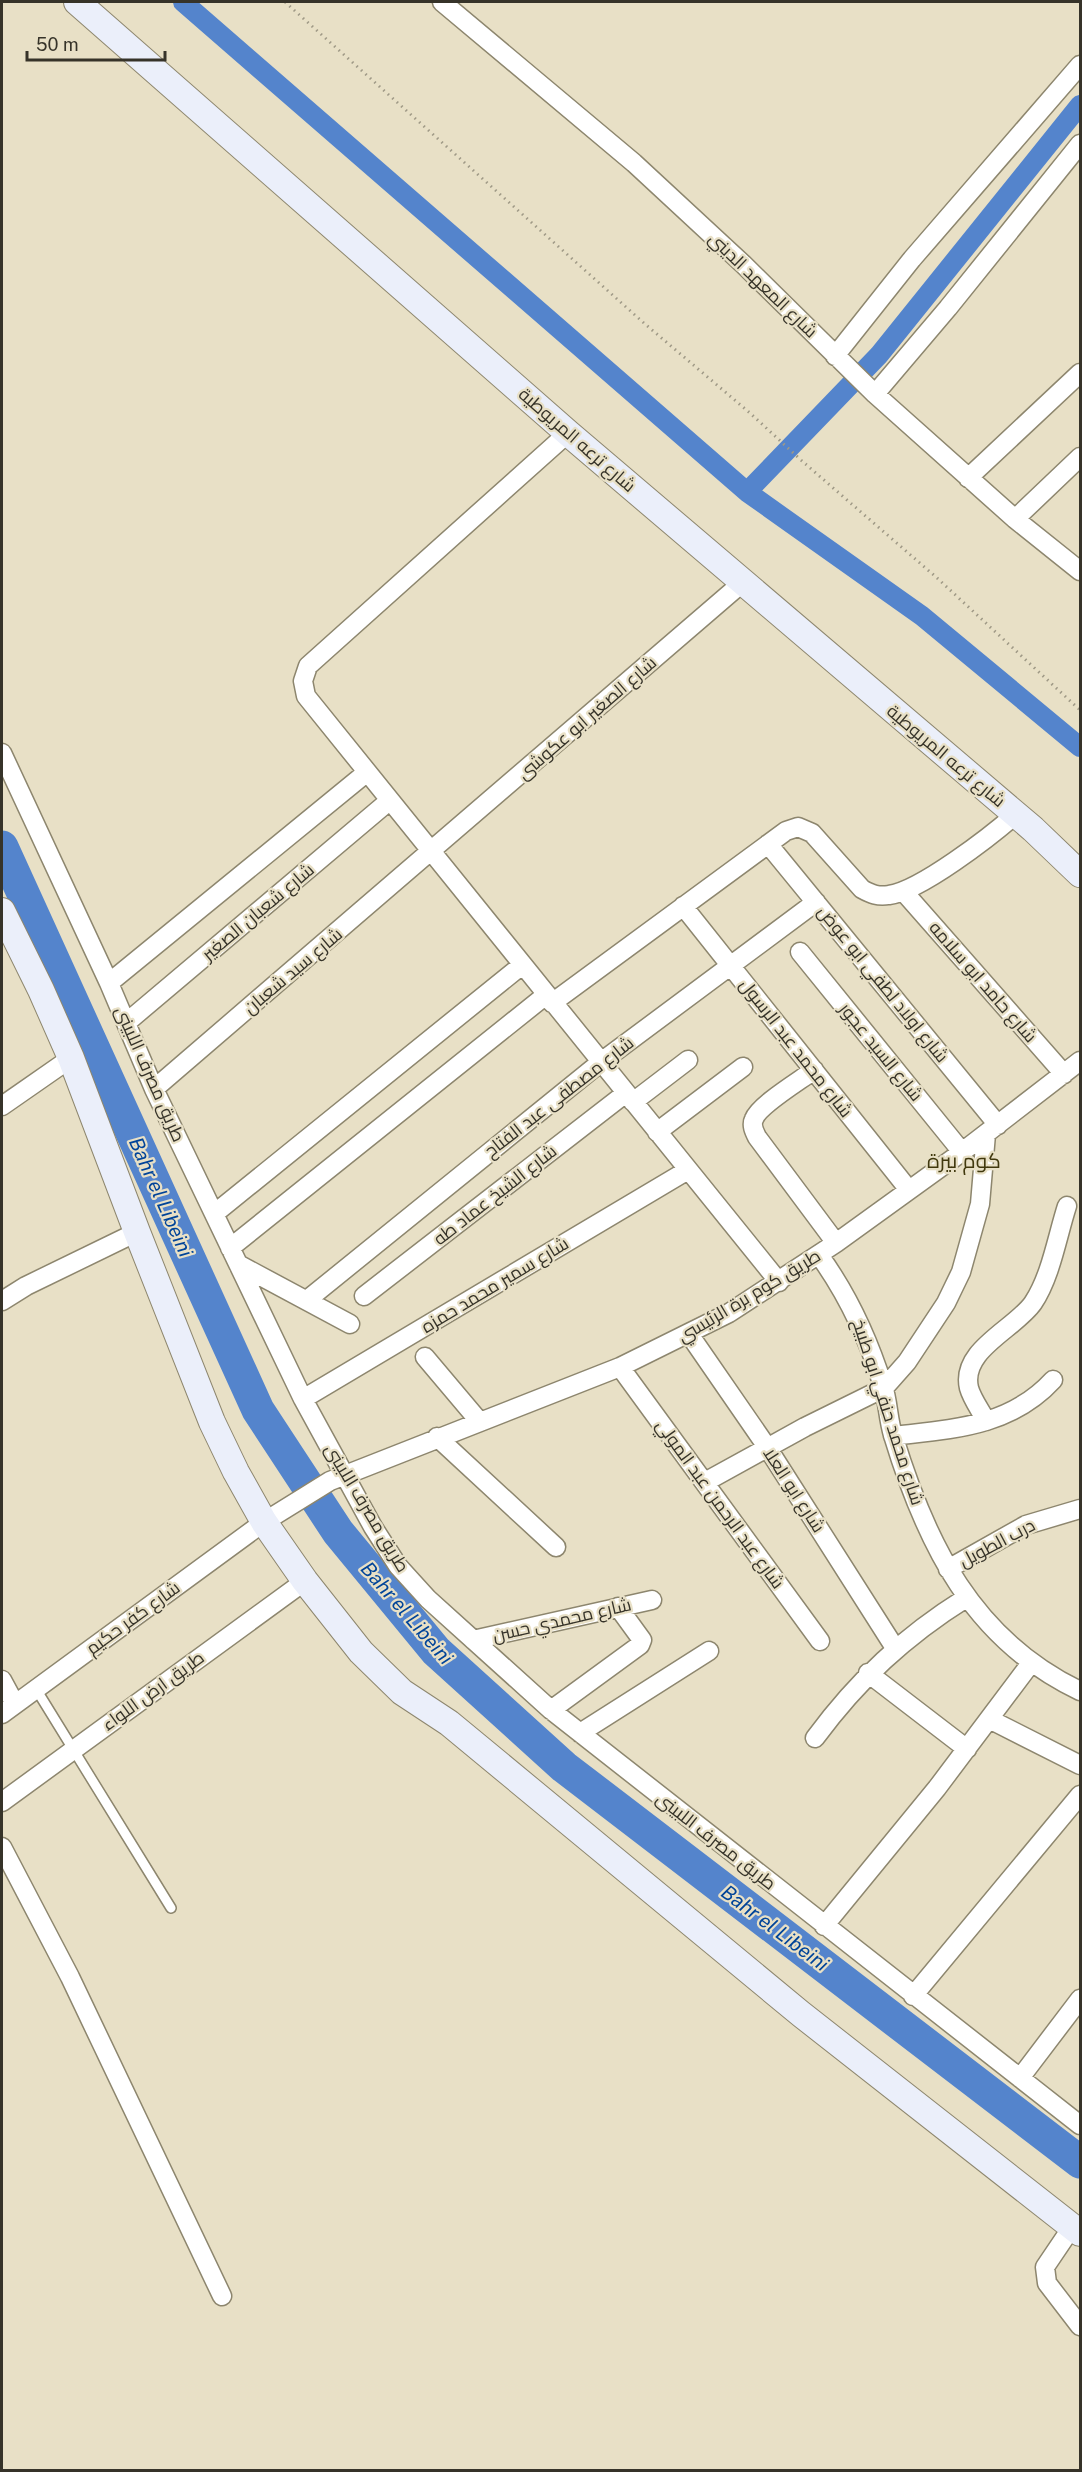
<svg xmlns="http://www.w3.org/2000/svg" width="1082" height="2472" font-family="'Public Sans',Cairo,sans-serif">
  <rect width="100%" height="100%" fill="#e8e0c6"/>
  <g fill="none" stroke-linecap="round" stroke-linejoin="round">
    <path stroke="#5484cc" stroke-width="20" d="M183 2 747 492 922 616 1080 747
      M747 492 879 355 1080 105"/>
    <path stroke="#5484cc" stroke-width="33" d="M2 847 258 1410 338 1532 436 1651 564 1767 1080 2162"/>
    <defs>
      <path id="lane" d="M36 1689 171 1908"/>
      <path id="street" d="M442 2 634 163 743 264 875 394 1015 519 1080 571
        M835 356 912 259 1080 65
        M875 394 948 308 1080 144
        M568 433 308 666 303 681 306 696 779 1282
        M968 478 1080 373
        M1015 519 1080 457
        M2 753 109 983 154 1089 303 1399 373 1527 398 1566 428 1599 551 1710 1080 2125
        M768 844 998 1125
        M903 891 1064 1074
        M683 906 909 1190
        M800 952 962 1152
        M109 983 366 773
        M552 1003 786 831 798 827 812 833 862 889C871 894 878 897 889 895 920 891 991 836 1016 814
        M126 1023 389 801
        M814 1070C801 1080 759 1105 754 1119 751 1125 754 1131 757 1137L836 1243
        M154 1089 742 583
        M633 1102 688 1060
        M2 1106 71 1058
        M657 1132 743 1067
        M214 1214 522 965
        M230 1248 546 995
        M819 1255C848 1295 868 1338 883 1386 888 1401 888 1419 893 1435 926 1544 973 1640 1080 1691
        M238 1264 350 1324
        M364 1296 626 1093
        M307 1300 601 1062 816 902
        M2 1301 26 1286 137 1232
        M689 1334 767 1447 895 1648
        M425 1357 479 1421
        M620 1367 820 1641
        M303 1399 688 1170
        M986 1421C981 1411 972 1399 969 1388 960 1350 1015 1329 1033 1303 1051 1276 1057 1237 1067 1206
        M893 1436C952 1429 1010 1427 1053 1380
        M437 1437 556 1547
        M705 1482 805 1427 884 1388 907 1362 946 1303 961 1272 980 1204 986 1134
        M948 1569 1026 1525 1080 1509
        M473 1640 652 1600
        M868 1673 967 1749
        M2 1680 15 1704
        M551 1710 640 1645 642 1640 618 1607
        M2 1714 264 1522 330 1481 620 1367 729 1313 836 1243 962 1152 1080 1061
        M989 1719 1080 1765
        M580 1733 709 1651
        M815 1738C858 1680 905 1636 966 1598
        M2 1802 305 1581
        M2 1847 70 1977 222 2296
        M824 1926 937 1788 1031 1663
        M913 1996 1080 1795
        M1020 2078 1080 1999
        M1072 2227 1045 2267 1047 2283 1080 2326"/>
      <path id="secondary" d="M77 2 568 433 1033 829 1080 874
        M2 911 41 990 71 1058 137 1232 212 1422 236 1472 264 1522 305 1581 361 1652 402 1692 449 1723 801 2014 1080 2233"/>
    </defs>
    <use href="#lane" stroke="#8d866e" stroke-width="12"/>
    <use href="#street" stroke="#8d866e" stroke-width="21"/>
    <use href="#secondary" stroke="#8d866e" stroke-width="28"/>
    <path stroke="#9f9986" stroke-width="3" stroke-dasharray="1.5 4.5" stroke-linecap="butt" d="M285 2 645 324 750 413 802 461 936 577 1080 710"/>
    <use href="#lane" stroke="#fff" stroke-width="9"/>
    <use href="#street" stroke="#fff" stroke-width="18"/>
    <use href="#secondary" stroke="#ebeffa" stroke-width="26"/>
  </g>
  <g text-anchor="middle" stroke-width="4.5" stroke-linejoin="round" paint-order="stroke">
    <g font-size="18" fill="#363329" stroke="#e8e0c6">
      <text transform="translate(763 285) rotate(44)" y="6">شارع المعهد الديني</text>
      <text transform="translate(577 440) rotate(41)" y="6">شارع ترعه المريوطية</text>
      <text transform="translate(587 718) rotate(-41)" y="6">شارع الصغير ابو عكوشى</text>
      <text transform="translate(946 756) rotate(40)" y="6">شارع ترعه المريوطية</text>
      <text transform="translate(258 912) rotate(-40)" y="6">شارع شعبان الصغير</text>
      <text transform="translate(293 971) rotate(-40)" y="6">شارع سيد شعبان</text>
      <text transform="translate(983 982) rotate(49)" y="6">شارع حامد ابو سلامه</text>
      <text transform="translate(883 984) rotate(51)" y="6">شارع اولاد لطفي ابو عوض</text>
      <text transform="translate(796 1048) rotate(52)" y="6">شارع محمد عبد الرسول</text>
      <text transform="translate(881 1052) rotate(51)" y="6">شارع السيد عجور</text>
      <text transform="translate(150 1074) rotate(66)" y="6">طريق مصرف اللبينى</text>
      <text transform="translate(559 1097) rotate(-38)" y="6">شارع مصطفى عبد الفتاح</text>
      <text transform="translate(495 1195) rotate(-38)" y="6">شارع الشيخ عماد طه</text>
      <text transform="translate(495 1285) rotate(-31)" y="6">شارع سمير محمد حمزه</text>
      <text transform="translate(749 1296) rotate(-31)" y="6">طريق كوم برة الرئيسي</text>
      <text transform="translate(888 1412) rotate(72)" y="6">شارع محمد حنفي ابو طبيخ</text>
      <text transform="translate(794 1490) rotate(57)" y="6">شارع ابو العلا</text>
      <text transform="translate(720 1504) rotate(54)" y="6">شارع عبد الرحمن عبد المولي</text>
      <text transform="translate(367 1508) rotate(59)" y="6">طريق مصرف اللبينى</text>
      <text transform="translate(997 1543) rotate(-28)" y="6">درب الطويل</text>
      <text transform="translate(133 1618) rotate(-36)" y="6">شارع كفر حكيم</text>
      <text transform="translate(562 1620) rotate(-13)" y="6">شارع محمدي حسن</text>
      <text transform="translate(153 1691) rotate(-36)" y="6">طريق ارض اللواء</text>
      <text transform="translate(716 1841) rotate(38)" y="6">طريق مصرف اللبينى</text>
    </g>
    <g font-size="20" font-style="italic" fill="#049" stroke="#e8e0c6">
      <text transform="translate(161 1197) rotate(66)" y="7">Bahr el Libeini</text>
      <text transform="translate(407 1613) rotate(49)" y="7">Bahr el Libeini</text>
      <text transform="translate(775 1928) rotate(37)" y="7">Bahr el Libeini</text>
    </g>
    <g font-size="21" fill="#41390f" stroke="#e8e0c6">
      <text x="964" y="1168">كوم بيرة</text>
    </g>
  </g>
  <rect width="1082" height="2472" fill="none" stroke="#363329" stroke-width="6"/>
  <path d="M27 51v9h138v-9" fill="none" stroke="#363329" stroke-width="3"/>
  <text x="36" y="51" font-size="18" fill="#363329" stroke="#e8e0c6" stroke-width="4.5" paint-order="stroke">50 m</text>
</svg>
